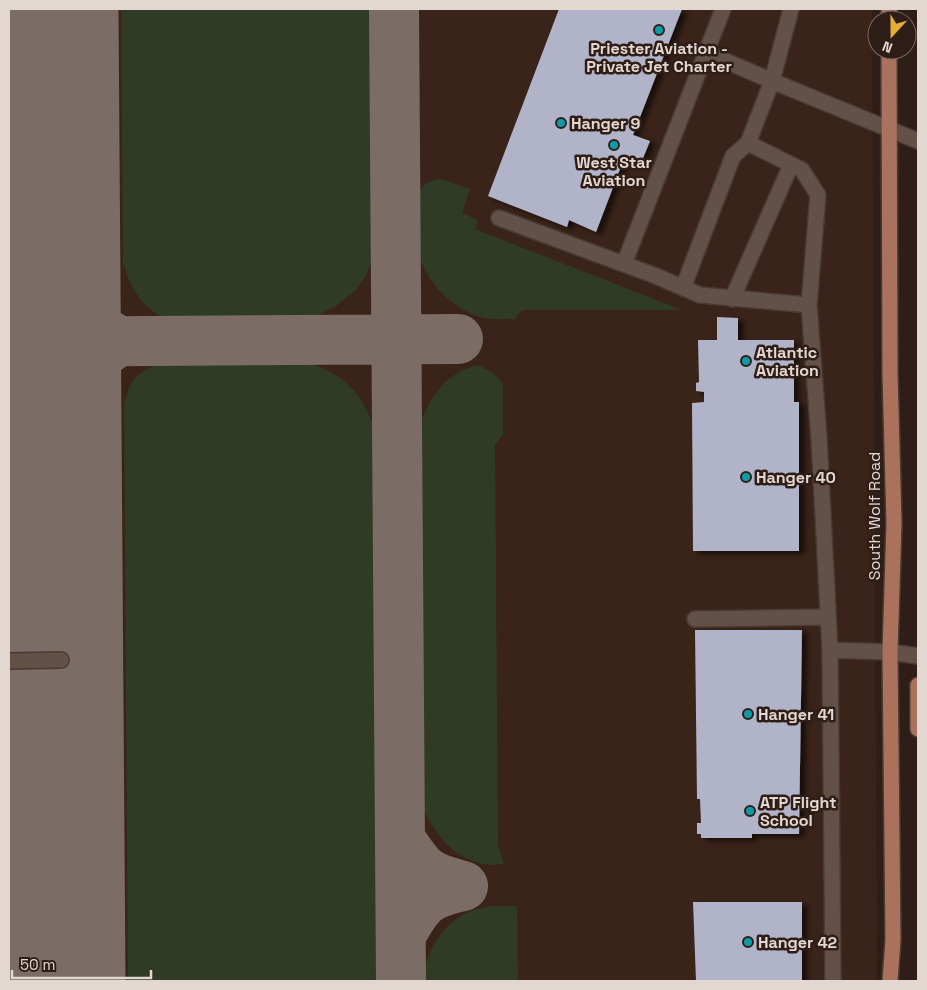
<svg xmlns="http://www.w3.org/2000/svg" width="927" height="990" font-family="'Space Grotesk',sans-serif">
  <defs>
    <filter id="shadow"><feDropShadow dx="5.5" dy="3" stdDeviation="2.5" flood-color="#0009"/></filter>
  </defs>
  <rect width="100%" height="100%" fill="#2f1e17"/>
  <path fill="#3a2319" d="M9 9H872L877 981H9Z"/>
  <path fill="#303b26" d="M121 9H374L376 238 372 259 366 276 356 290 336 306 308 320 165 319C140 304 132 291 123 263Z
    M441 179 470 189 462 213 478 220 475 229 682 310H522L515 319C500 319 484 321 470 313 457 307 443 296 434 284 426 274 419 259 417 246 415 235 415 197 421 189 426 181 433 181 441 179Z
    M309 362C350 379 359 391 377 432L381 981H128L124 405C130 379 136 373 161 363Z
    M478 365 492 372 503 383V435L495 444 498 846 504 864C463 870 435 839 421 803L418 429C429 398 444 373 478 365Z
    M490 906H517L518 981H424C424 953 441 928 464 914 472 910 482 908 490 906Z"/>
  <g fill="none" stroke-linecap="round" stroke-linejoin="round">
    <path stroke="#7c6c66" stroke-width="50" d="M394 9 401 981
      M9 336 22 326 44 303 58 266 73 301 90 324 119 341 96 357 75 380 59 426
      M9 342 458 339
      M400 839C422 872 424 876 463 886 425 894 419 902 401 935"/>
    <path stroke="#7c6c66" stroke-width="125" d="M56 9 63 981"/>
  </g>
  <path fill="#b1b3c8" filter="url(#shadow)" d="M559 9H682L633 135 650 141 641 163 625 156 596 232 569 220 567 227 488 196Z
    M717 317 738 318V340H794V402H799V551H693L692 403 704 402V392L696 391V383L699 382 698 340H717Z
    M695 630H802L799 834H752V838H701V834H697V823H701L700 799H697Z
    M693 902H802V981H696Z"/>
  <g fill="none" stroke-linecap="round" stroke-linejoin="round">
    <defs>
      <path id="minor" d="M705 52 772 81 791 9
        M918 141 772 81 748 143 802 170 818 195 809 305 819 438 830 650 890 652 918 656
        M499 218 656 276 700 295 809 305
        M624 264 723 9
        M683 288 733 156 748 143
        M732 299 791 165
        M695 619 828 617
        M830 650 833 981
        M9 661 61 660"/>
      <path id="major" d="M889 20V9
        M889 50 890 373 894 523 890 652 893 940 890 981
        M918 685V729"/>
    </defs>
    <use href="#minor" stroke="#483a35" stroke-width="18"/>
    <use href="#major" stroke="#483a35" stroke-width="18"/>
    <use href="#minor" stroke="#635047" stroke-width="15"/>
    <use href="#major" stroke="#aa715d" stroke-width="15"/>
  </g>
  <g fill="#0f9aa8" stroke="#2f1e17" stroke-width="2">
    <circle cx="659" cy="30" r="5"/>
    <circle cx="561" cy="123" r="5"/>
    <circle cx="614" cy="145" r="5"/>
    <circle cx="746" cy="361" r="5"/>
    <circle cx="746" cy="477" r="5"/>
    <circle cx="748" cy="714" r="5"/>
    <circle cx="750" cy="811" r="5"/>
    <circle cx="748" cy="942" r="5"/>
  </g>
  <g text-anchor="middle" stroke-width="5" stroke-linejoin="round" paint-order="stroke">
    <g font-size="16" font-weight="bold" fill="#e3d7d2" stroke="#2f1e17" text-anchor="start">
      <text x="659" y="54" text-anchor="middle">Priester Aviation -<tspan x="659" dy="18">Private Jet Charter</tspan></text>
      <text x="571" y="129">Hanger 9</text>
      <text x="614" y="168" text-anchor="middle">West Star<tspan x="614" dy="18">Aviation</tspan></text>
      <text x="756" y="358">Atlantic<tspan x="756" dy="18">Aviation</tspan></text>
      <text x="756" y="483">Hanger 40</text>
      <text x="758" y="720">Hanger 41</text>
      <text x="760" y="808">ATP Flight<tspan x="760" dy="18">School</tspan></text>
      <text x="758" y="948">Hanger 42</text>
    </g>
    <g font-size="16" fill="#e3d7d2" stroke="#2f1e17">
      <text transform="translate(874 516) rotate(-90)" y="6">South Wolf Road</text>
    </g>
  </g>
  <rect width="927" height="990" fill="none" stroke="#e3d7d2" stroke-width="20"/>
  <g transform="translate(892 35) rotate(201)"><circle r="24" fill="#2f1e17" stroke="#776862"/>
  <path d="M0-4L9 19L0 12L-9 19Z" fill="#e4ad35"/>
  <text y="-8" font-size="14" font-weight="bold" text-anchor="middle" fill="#e3d7d2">N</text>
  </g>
  <path d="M12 970v8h139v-8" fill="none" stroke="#e3d7d2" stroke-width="2.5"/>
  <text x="20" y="970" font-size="15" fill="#e3d7d2" stroke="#2f1e17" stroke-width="4" paint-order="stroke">50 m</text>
</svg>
